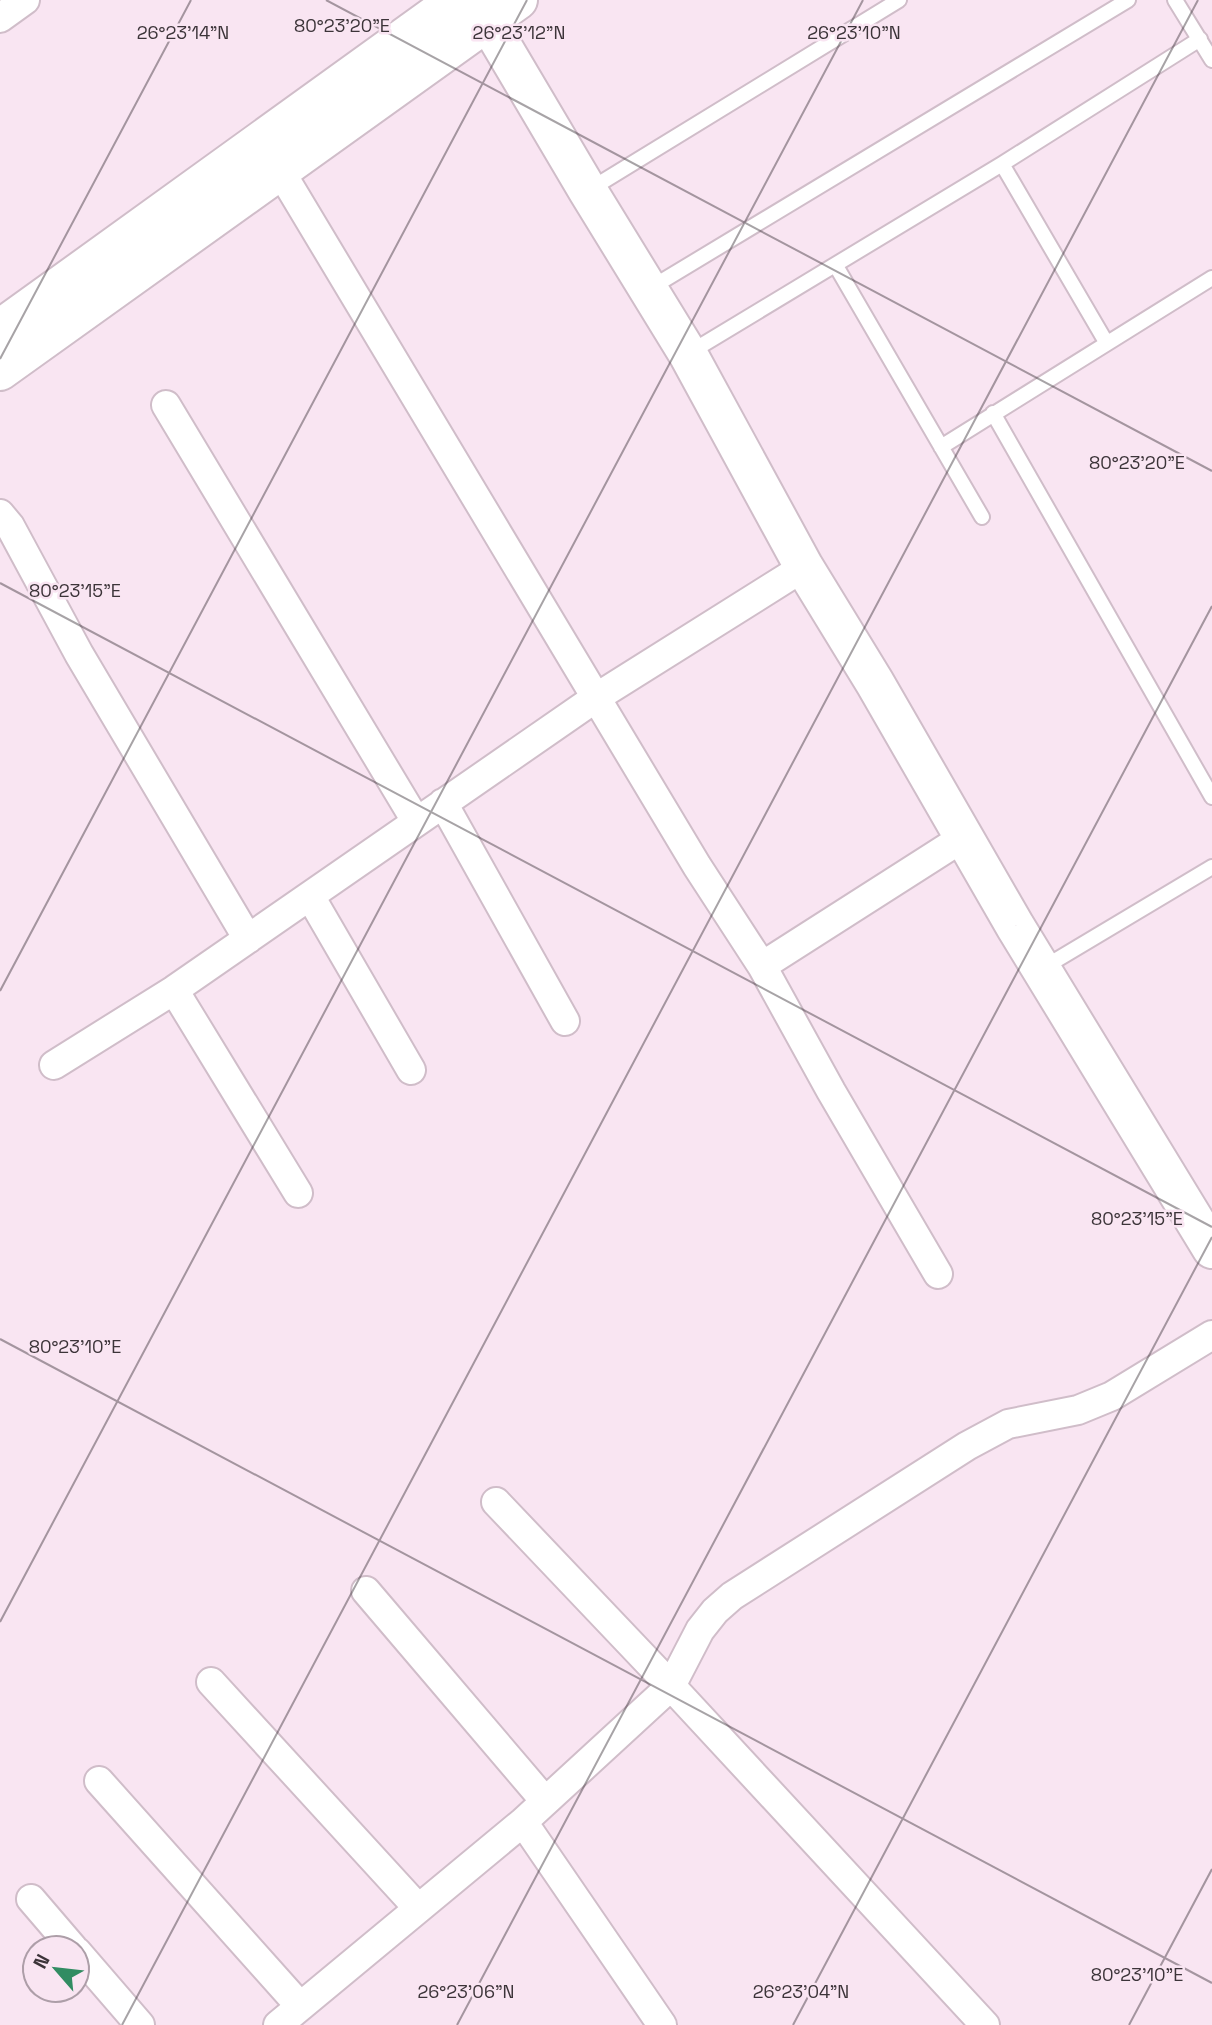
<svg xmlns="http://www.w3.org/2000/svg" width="1212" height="2025" font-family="'Space Grotesk',sans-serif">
  <rect width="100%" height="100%" fill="#f9e5f2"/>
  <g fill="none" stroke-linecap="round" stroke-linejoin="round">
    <defs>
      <path id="lane" d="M1175 0 1212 60
        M1002 164 1106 342
        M589 190 899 0
        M836 266 982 517
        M649 289 1128 0
        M689 353 1002 164 1200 39
        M993 413 1212 797
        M941 447 1212 278
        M1043 968 1212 867"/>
      <path id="street" d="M0 18 25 0
        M279 169 697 866 762 966 831 1091 938 1274
        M166 405 416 821
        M0 514 10 526 79 654 248 939
        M443 803 565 1021
        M310 896 411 1070
        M762 966 964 837
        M174 990 298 1193
        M54 1065 174 990 597 697 804 567
        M496 1502 671 1686 985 2025
        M366 1591 545 1801
        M211 1682 418 1908
        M99 1781 300 2006
        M523 1822 662 2025
        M31 1899 73 1948
        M77 1952 140 2025
        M278 2025 523 1822 671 1686 700 1630 715 1611 732 1596 967 1446 1008 1424 1078 1410 1112 1396 1212 1335"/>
      <path id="secondary" d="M475 0 588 191 688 354 804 567 875 683 1015 926 1212 1249
        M0 329 456 0
        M0 371 518 0"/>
    </defs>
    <use href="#lane" stroke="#d0bdc9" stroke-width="18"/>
    <use href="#street" stroke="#d0bdc9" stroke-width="32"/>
    <use href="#secondary" stroke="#d0bdc9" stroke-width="42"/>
    <use href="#lane" stroke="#fff" stroke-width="14"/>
    <use href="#street" stroke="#fff" stroke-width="28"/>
    <use href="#secondary" stroke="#fff" stroke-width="38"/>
  </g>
  <path fill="none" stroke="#3c3439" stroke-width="2" stroke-opacity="0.45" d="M326 0 1212 471M0 359 191 0M0 583 1212 1227M0 991 527 0M0 1339 1212 1983M0 1622 863 0M122 2025 1198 0M457 2025 1212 606M793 2025 1212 1237M1129 2025 1212 1869"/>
  <g font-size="18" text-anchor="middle" fill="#3c3439" stroke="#f9e5f2" stroke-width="5" stroke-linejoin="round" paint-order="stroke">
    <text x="342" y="32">80°23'20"E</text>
    <text x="183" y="39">26°23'14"N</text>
    <text x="519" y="39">26°23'12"N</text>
    <text x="854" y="39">26°23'10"N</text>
    <text x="1137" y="469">80°23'20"E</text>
    <text x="75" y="597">80°23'15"E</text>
    <text x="1137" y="1225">80°23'15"E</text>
    <text x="75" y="1353">80°23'10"E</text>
    <text x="1137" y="1981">80°23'10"E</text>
    <text x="466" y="1998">26°23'06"N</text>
    <text x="801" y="1998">26°23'04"N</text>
  </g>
  <g transform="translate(56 1969) rotate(298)"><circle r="33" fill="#f9e5f2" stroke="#ad9ea8" stroke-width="2"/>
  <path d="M0-5L12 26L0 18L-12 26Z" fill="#318c62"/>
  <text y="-10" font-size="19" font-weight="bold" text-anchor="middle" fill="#3c3439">N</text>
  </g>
</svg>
